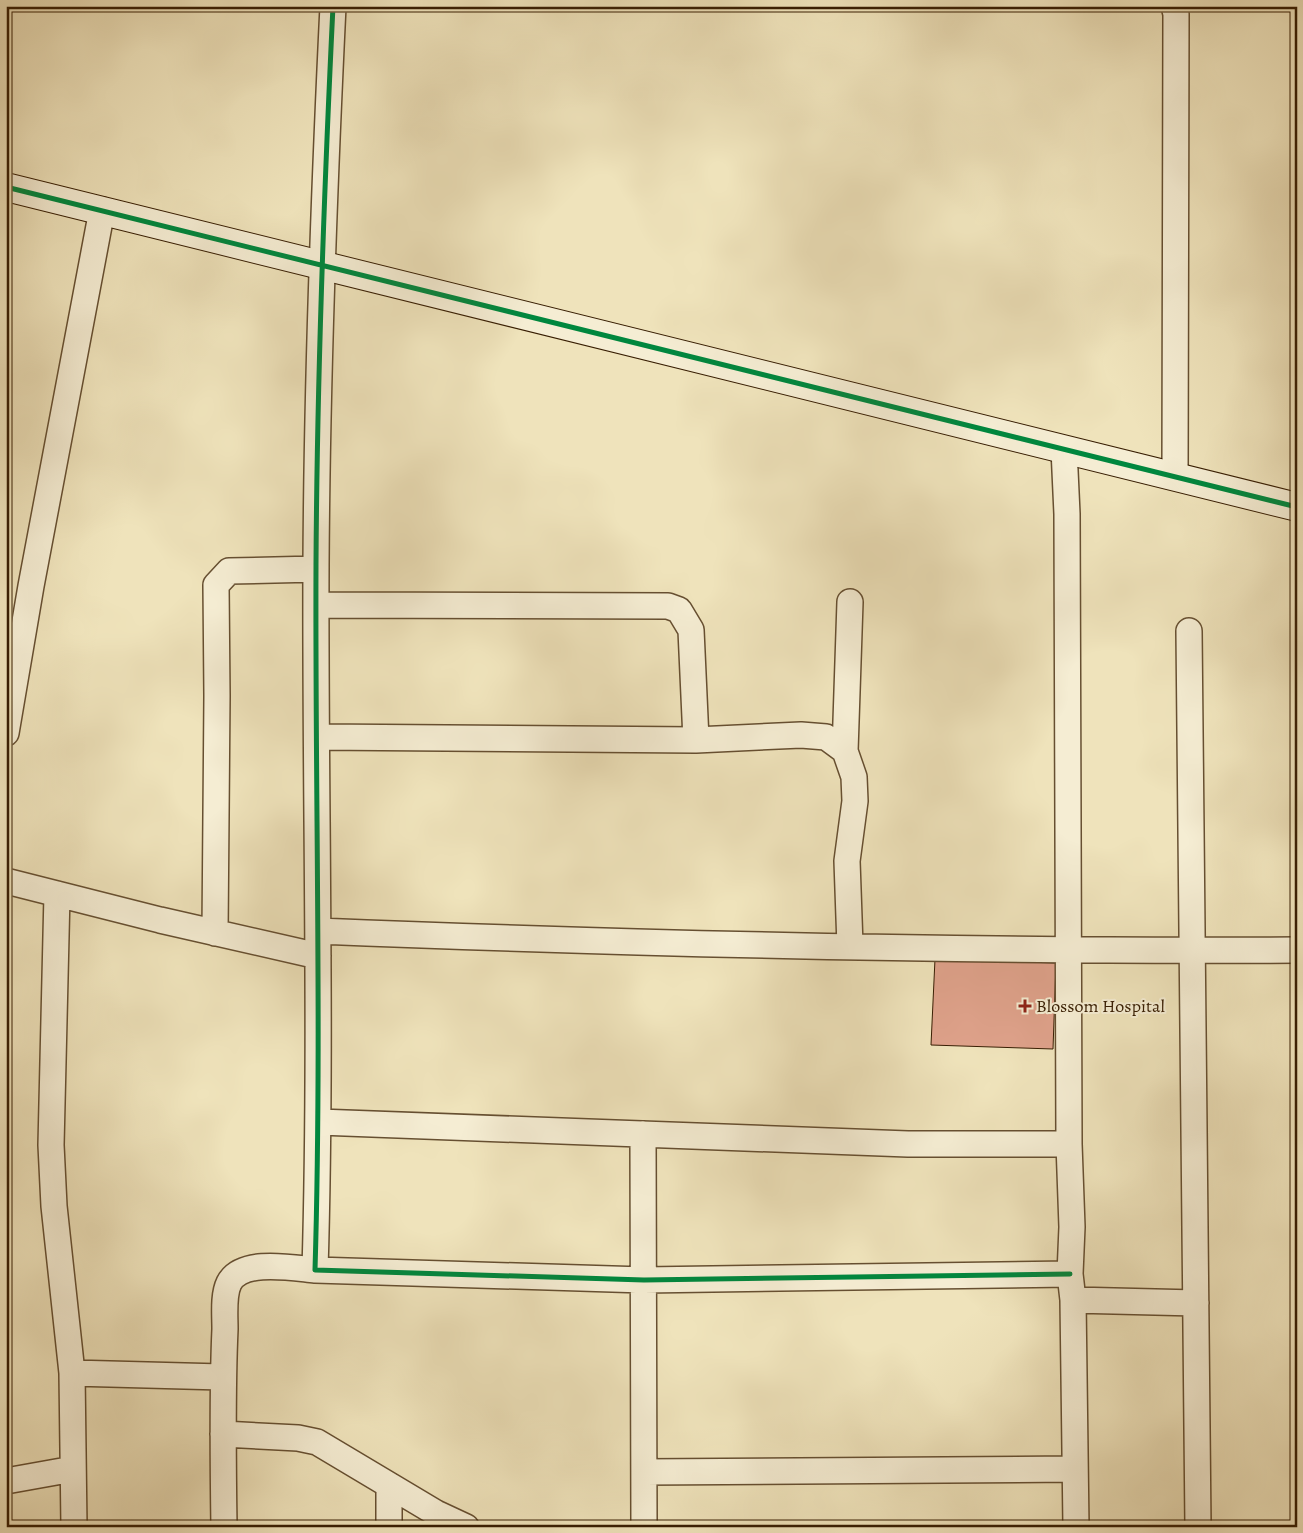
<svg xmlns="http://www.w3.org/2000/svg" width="1303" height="1533" font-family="Alegreya,serif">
  <rect width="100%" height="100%" fill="#efe3bb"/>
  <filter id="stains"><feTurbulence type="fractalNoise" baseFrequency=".004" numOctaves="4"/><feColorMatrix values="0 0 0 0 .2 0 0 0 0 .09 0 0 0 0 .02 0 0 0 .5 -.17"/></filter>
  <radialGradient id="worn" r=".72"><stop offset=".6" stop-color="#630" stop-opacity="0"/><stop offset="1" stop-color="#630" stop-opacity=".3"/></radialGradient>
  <path fill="#dfa28b" stroke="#381e03" d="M935 959 1056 963 1053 1049 931 1045Z"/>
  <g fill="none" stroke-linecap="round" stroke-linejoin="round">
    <defs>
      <path id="street" d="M333 6C324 192 317 379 316 565 315 800 322 1035 315 1270L644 1280 1070 1274
        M1174 6 1176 14 1175 477
        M1064 449 1067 514 1069 1144 1072 1227 1070 1274 1073 1300 1076 1527
        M318 605 668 606 679 610 691 630 696 740
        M1189 631 1198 1527
        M6 733 31 586 102 210
        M318 737 696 740 801 735 826 737 845 751 854 777 855 801 847 861 850 946
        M845 751 850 602
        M6 881 160 920 318 956
        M57 894 51 1145 54 1206 72 1373 74 1527
        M318 931C644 944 970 952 1297 950
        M215 933 217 696 216 585 229 571 316 569
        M319 1122 908 1144H1069
        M643 1134 644 1527
        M1073 1300 1196 1303
        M72 1373 222 1377
        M223 1434 298 1438 317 1442 436 1513 466 1527
        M644 1472 1074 1469
        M6 1481 73 1469
        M224 1527C223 1461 222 1395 225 1329 225 1315 223 1295 229 1283 242 1258 293 1268 315 1270
        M389 1527V1485"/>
      <path id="secondary" d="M6 187 1297 507"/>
    </defs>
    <use href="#street" stroke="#664f31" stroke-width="28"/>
    <use href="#secondary" stroke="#381e03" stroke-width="30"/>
    <use href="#street" stroke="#f5edd3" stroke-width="25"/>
    <use href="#secondary" stroke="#f5edd3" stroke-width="28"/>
    <defs>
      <path id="cycleway" d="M333 6C324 192 317 379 316 565 315 800 322 1035 315 1270L644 1280 1070 1274
        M6 187 1297 507"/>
    </defs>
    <use href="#cycleway" stroke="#f5edd3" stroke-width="8"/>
    <use href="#cycleway" stroke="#00873e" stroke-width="5"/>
  </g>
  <path fill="#8f2418" stroke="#f5edd3" stroke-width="2" d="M1022.5 998.5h5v5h5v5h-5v5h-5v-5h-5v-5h5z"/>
  <g text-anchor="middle" stroke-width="4" stroke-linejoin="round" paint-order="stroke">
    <g font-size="18" fill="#381e03" stroke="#f5edd3" text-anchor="start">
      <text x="1036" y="1012">Blossom Hospital</text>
    </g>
  </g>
  <rect width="1303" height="1533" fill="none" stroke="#efe3bb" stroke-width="25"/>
  <rect x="8" y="8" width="1288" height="1518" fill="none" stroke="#381e03" stroke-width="2.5"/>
  <rect x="12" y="12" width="1278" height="1508" fill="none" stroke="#381e03"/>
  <rect width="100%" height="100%" filter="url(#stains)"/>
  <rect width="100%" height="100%" fill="url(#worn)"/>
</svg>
